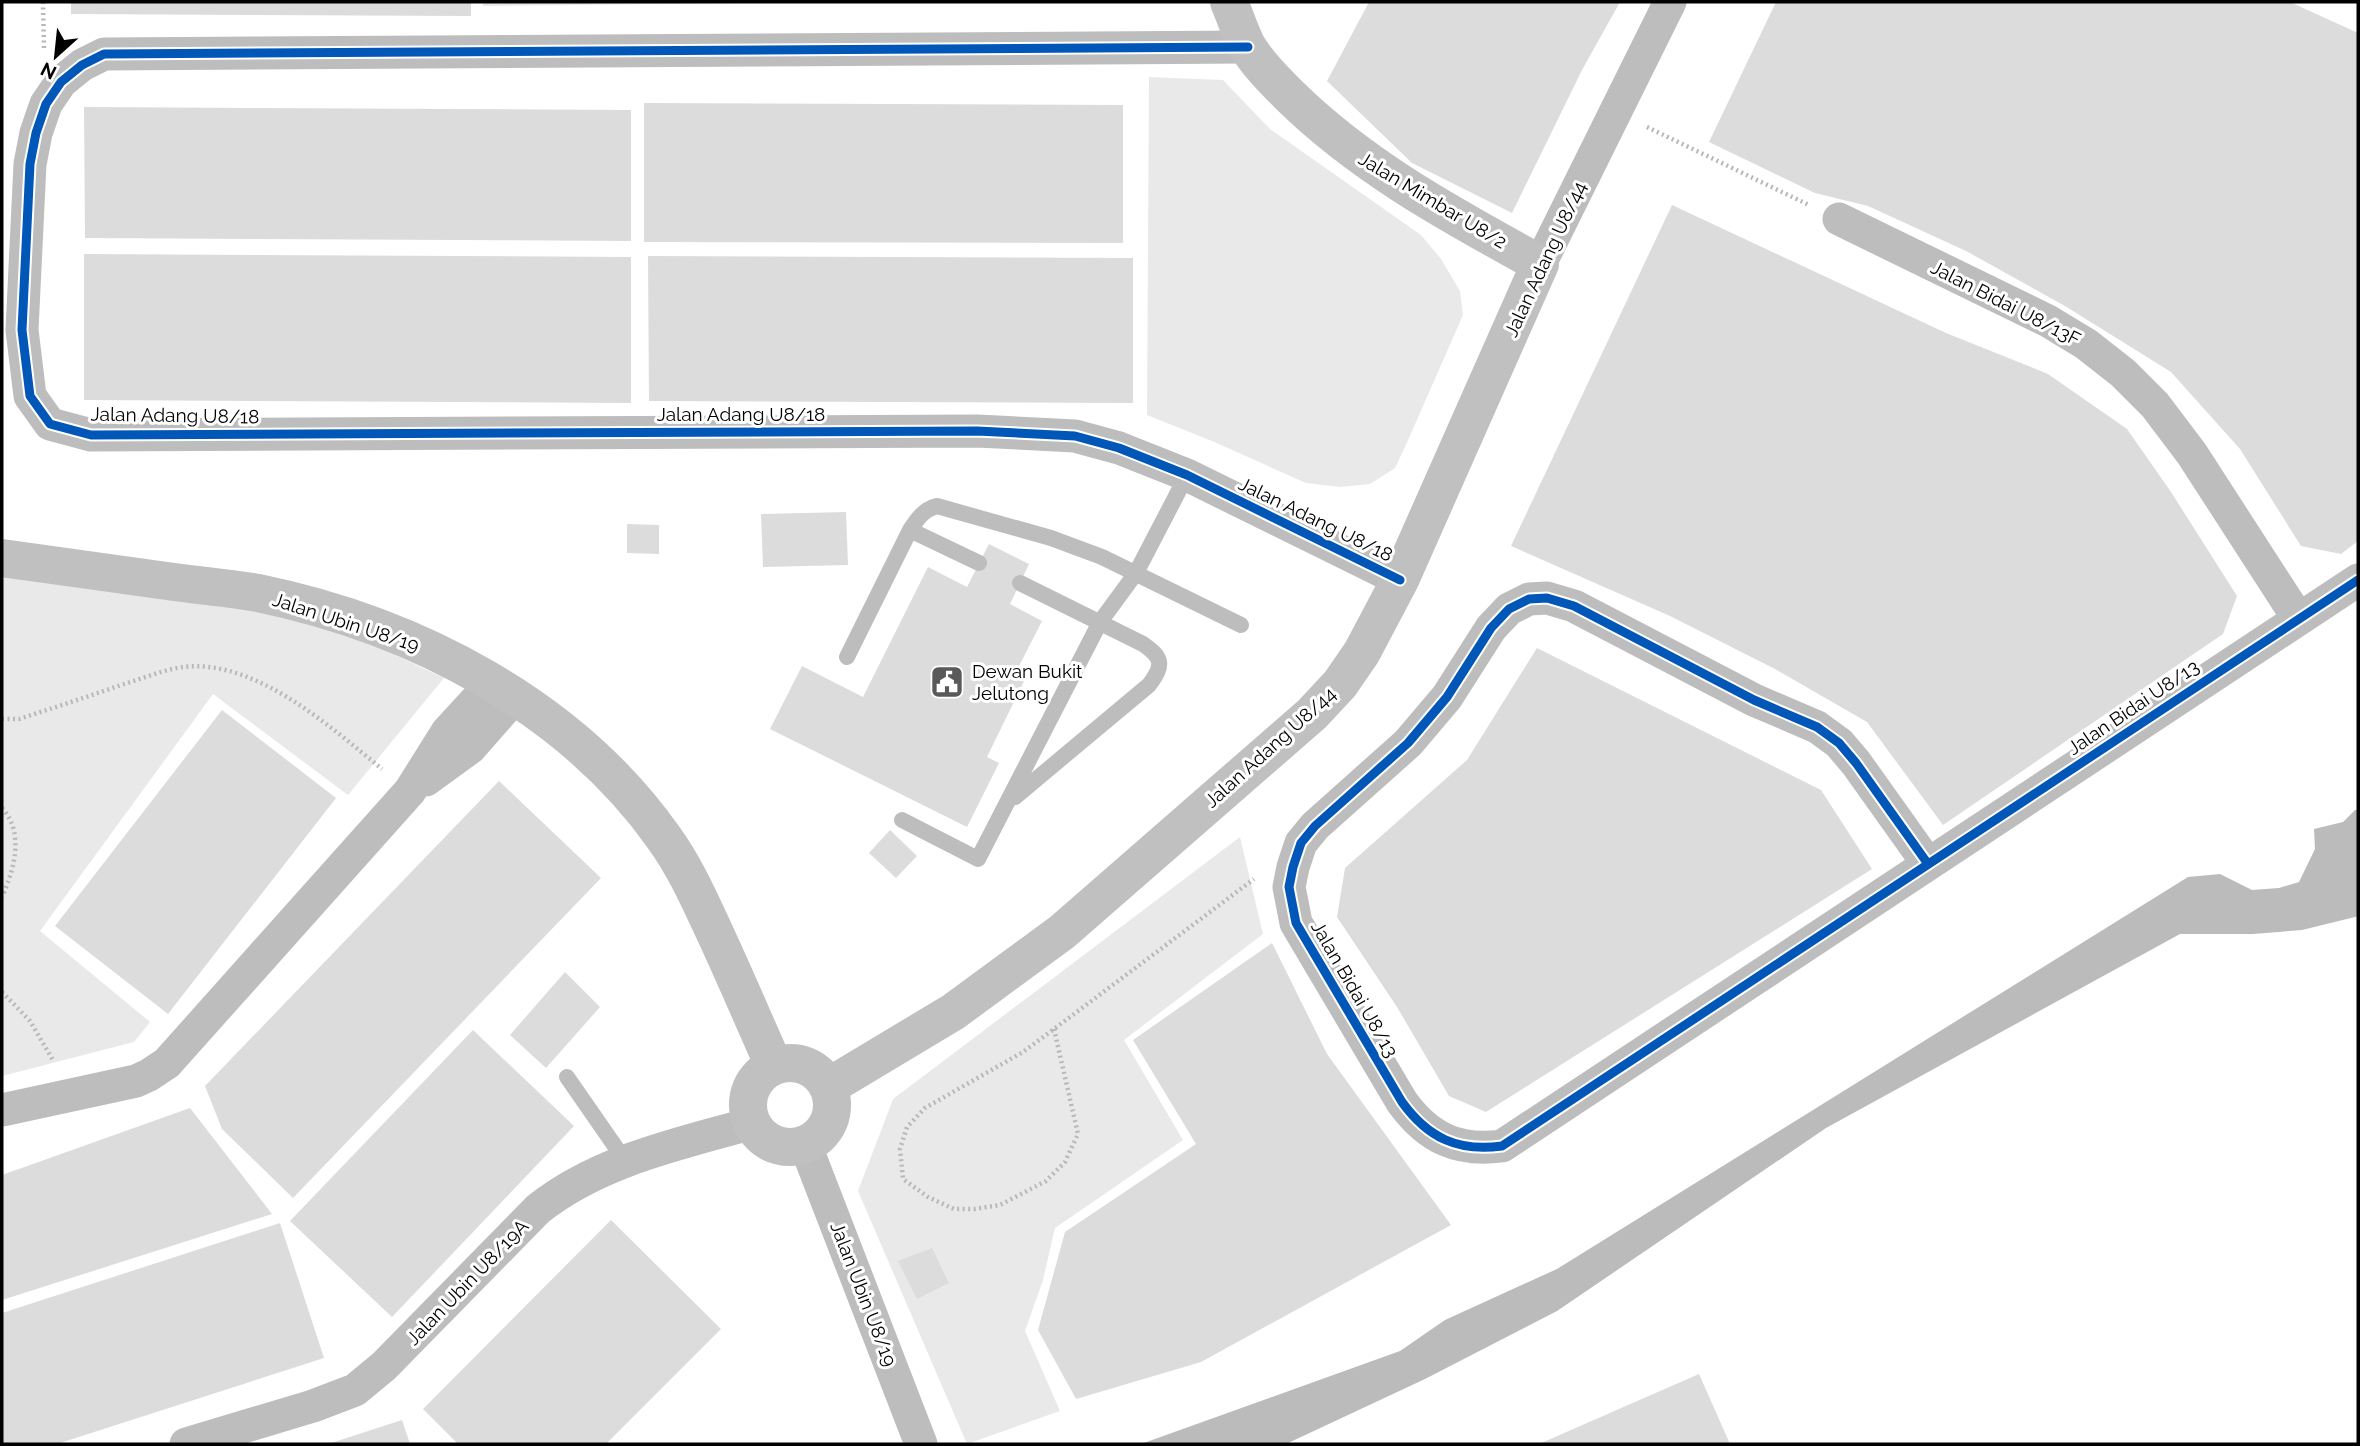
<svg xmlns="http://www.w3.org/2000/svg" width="2360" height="1446" font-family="Raleway,sans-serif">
  <rect width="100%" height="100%" fill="#fff"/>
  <path fill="#e9e9e9" d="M483 2H741V3L483 6Z
    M1149 77 1223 80 1270 129 1421 235 1441 259 1460 291 1463 315 1405 447 1395 468 1370 484 1340 487 1306 483 1212 441 1147 415Z
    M2 567 329 624 444 678 348 795 213 694 40 931 150 1022 134 1042 2 1076Z
    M1240 837 1263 934 1124 1040 1183 1140 1055 1228 1043 1280 1025 1331 1060 1411 967 1444 858 1191 893 1099Z"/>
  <path fill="#bbb" d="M2355 810H2358V916L2355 917 2302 930 2253 934H2180L1826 1128 1557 1311 1425 1379 1286 1444H1141L1400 1351 1445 1320 1557 1269 2188 877 2220 874 2252 890 2279 888 2299 882 2315 849 2314 829 2343 822Z"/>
  <path fill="#dcdcdc" d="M71 2H471V16L71 14Z
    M1369 2H1620L1582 70 1512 213 1412 163 1327 81Z
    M1776 2H2290L2358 33V541L2341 554 2301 546 2240 449 2171 372 2065 306 1966 251 1868 206 1815 193 1709 142Z
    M644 103 1123 105V243L644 242Z
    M84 107 631 110V241L85 238Z
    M1672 205 1946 333 2048 374 2127 429 2171 492 2237 596 2223 634 1943 825 1867 722 1775 669 1670 616 1511 546Z
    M84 254 631 257V403L84 400Z
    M648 256 1133 258V403L649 401Z
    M846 512 848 565 763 567 761 514Z
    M627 524 659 525V554L627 553Z
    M989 544 1029 564 1010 604 1042 621 1018 668 1028 673 987 757 999 763 967 827 770 729 802 666 863 697 928 567 967 587Z
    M1537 648 1821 790 1872 869 1486 1112 1449 1096 1397 1007 1337 917 1345 868 1467 760Z
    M222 710 336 798 168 1014 55 926Z
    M499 781 601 878 293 1198 222 1129 205 1086Z
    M890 830 917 856 896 878 869 853Z
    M1272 943 1327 1054 1451 1225 1201 1362 1076 1399 1038 1330 1065 1232 1196 1144 1133 1040Z
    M565 972 600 1007 546 1068 510 1035Z
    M473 1030 574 1126 392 1317 290 1221Z
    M190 1108 272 1214 2 1300V1175Z
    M611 1220 721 1329 606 1444H458L423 1409Z
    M280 1223 324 1358 57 1444H2V1313Z
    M932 1248 949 1283 917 1299 898 1261Z
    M1699 1374 1730 1444H1539Z
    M402 1420 410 1444H328Z"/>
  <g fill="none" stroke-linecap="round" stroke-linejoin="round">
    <path stroke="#b8b8b8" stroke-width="4.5" stroke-dasharray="2 3.5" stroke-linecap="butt" d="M43 2 44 50
      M1647 127 1809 205
      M2 719H19C53 708 87 697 121 685 138 680 155 673 172 669 247 651 328 725 382 769
      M2 808C25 833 14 870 2 897
      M2 992 30 1021 54 1062
      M1054 1029 1078 1134 1065 1162 1046 1181 1000 1205 974 1209H954L928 1197 903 1179 900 1149 907 1127 925 1108 1023 1052 1054 1029 1254 879"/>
    <path stroke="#bdbdbd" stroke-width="16" d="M910 530 979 563
      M847 657 910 530C918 518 923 510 937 506L1051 538 1102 557 1241 625
      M1015 797 1149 685C1164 665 1163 658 1143 644L1020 583
      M902 820 978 859 1100 622 1136 573 1187 475
      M567 1077 626 1162"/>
    <path stroke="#bdbdbd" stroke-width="33" d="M1248 47 104 54 82 65 61 82 46 104 36 133 30 164 22 330 30 396 50 424 91 435 977 431 1075 436 1119 448 1187 475 1400 580
      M1839 219 2048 321 2086 344 2123 373 2155 405 2192 454 2298 618
      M1540 264 1670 2
      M426 780 470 748 515 697
      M1928 864 1856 763 1839 743 1817 727 1754 700 1574 606 1547 598 1529 599 1509 609 1491 628 1447 697 1408 743 1315 826 1301 843 1293 867 1289 887 1296 923 1402 1102C1428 1138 1458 1152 1502 1146L2358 580
      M2 1110 136 1081 149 1075 167 1063 410 791 447 732 493 682
      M805 1144 921 1444
      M186 1444 313 1406 355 1390 384 1366 538 1209C600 1160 679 1144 753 1123"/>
    <path stroke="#c0c0c0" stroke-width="38" d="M2 558C59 566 117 574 174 582 202 586 231 588 258 593 414 625 571 706 664 838 685 867 699 899 714 931 735 976 754 1021 774 1066
      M748 1105a42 42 0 1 1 84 0a42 42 0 1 1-84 0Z
      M828 1087 953 1012 1062 932 1312 714 1340 684 1362 652 1400 580 1540 264C1451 215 1362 167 1289 95 1274 80 1258 64 1247 46 1240 32 1235 16 1229 2"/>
    <defs>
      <path id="cycleway" d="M1248 47 104 54 82 65 61 82 46 104 36 133 30 164 22 330 30 396 50 424 91 435 977 431 1075 436 1119 448 1187 475 1400 580
        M1928 864 1856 763 1839 743 1817 727 1754 700 1574 606 1547 598 1529 599 1509 609 1491 628 1447 697 1408 743 1315 826 1301 843 1293 867 1289 887 1296 923 1402 1102C1428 1138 1458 1152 1502 1146L2358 580"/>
    </defs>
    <use href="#cycleway" stroke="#fff" stroke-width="13"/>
    <use href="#cycleway" stroke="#0057b8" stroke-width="9"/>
  </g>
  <defs>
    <symbol id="civic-square" viewBox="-11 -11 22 22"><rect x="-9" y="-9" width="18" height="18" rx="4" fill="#595959" stroke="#fff"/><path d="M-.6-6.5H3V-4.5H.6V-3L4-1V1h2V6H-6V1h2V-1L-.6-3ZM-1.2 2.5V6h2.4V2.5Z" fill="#fff"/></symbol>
  </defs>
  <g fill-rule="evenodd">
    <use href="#civic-square" x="928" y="663" width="38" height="38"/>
  </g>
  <g text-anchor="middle" stroke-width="6" stroke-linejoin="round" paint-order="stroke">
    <g font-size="19" fill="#000" stroke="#fff">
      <text transform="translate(1433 200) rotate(31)" y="7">Jalan Mimbar U8/2</text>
      <text transform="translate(1545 259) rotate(-65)" y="7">Jalan Adang U8/44</text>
      <text transform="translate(2006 303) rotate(27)" y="7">Jalan Bidai U8/13F</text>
      <text x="741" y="421">Jalan Adang U8/18</text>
      <text transform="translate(175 415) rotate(1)" y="7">Jalan Adang U8/18</text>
      <text transform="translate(1316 519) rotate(26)" y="7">Jalan Adang U8/18</text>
      <text transform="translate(346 622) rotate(18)" y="7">Jalan Ubin U8/19</text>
      <text transform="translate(2133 707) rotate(-34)" y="7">Jalan Bidai U8/13</text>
      <text transform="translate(1270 747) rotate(-42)" y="7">Jalan Adang U8/44</text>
      <text transform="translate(1355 989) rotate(60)" y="7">Jalan Bidai U8/13</text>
      <text transform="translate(467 1282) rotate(-46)" y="7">Jalan Ubin U8/19A</text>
      <text transform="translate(864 1294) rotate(69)" y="7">Jalan Ubin U8/19</text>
    </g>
    <g font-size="19" fill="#000" stroke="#fff" text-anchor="start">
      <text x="972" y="678">Dewan Bukit<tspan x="972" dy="22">Jelutong</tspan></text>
    </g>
  </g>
  <rect width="2360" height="1446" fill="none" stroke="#000000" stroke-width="7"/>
  <g transform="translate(56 56) rotate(207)" stroke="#ffffff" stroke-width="5" paint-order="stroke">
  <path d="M0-5L12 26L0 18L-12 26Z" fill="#000000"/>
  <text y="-10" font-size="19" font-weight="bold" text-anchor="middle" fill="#000000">N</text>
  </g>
</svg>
